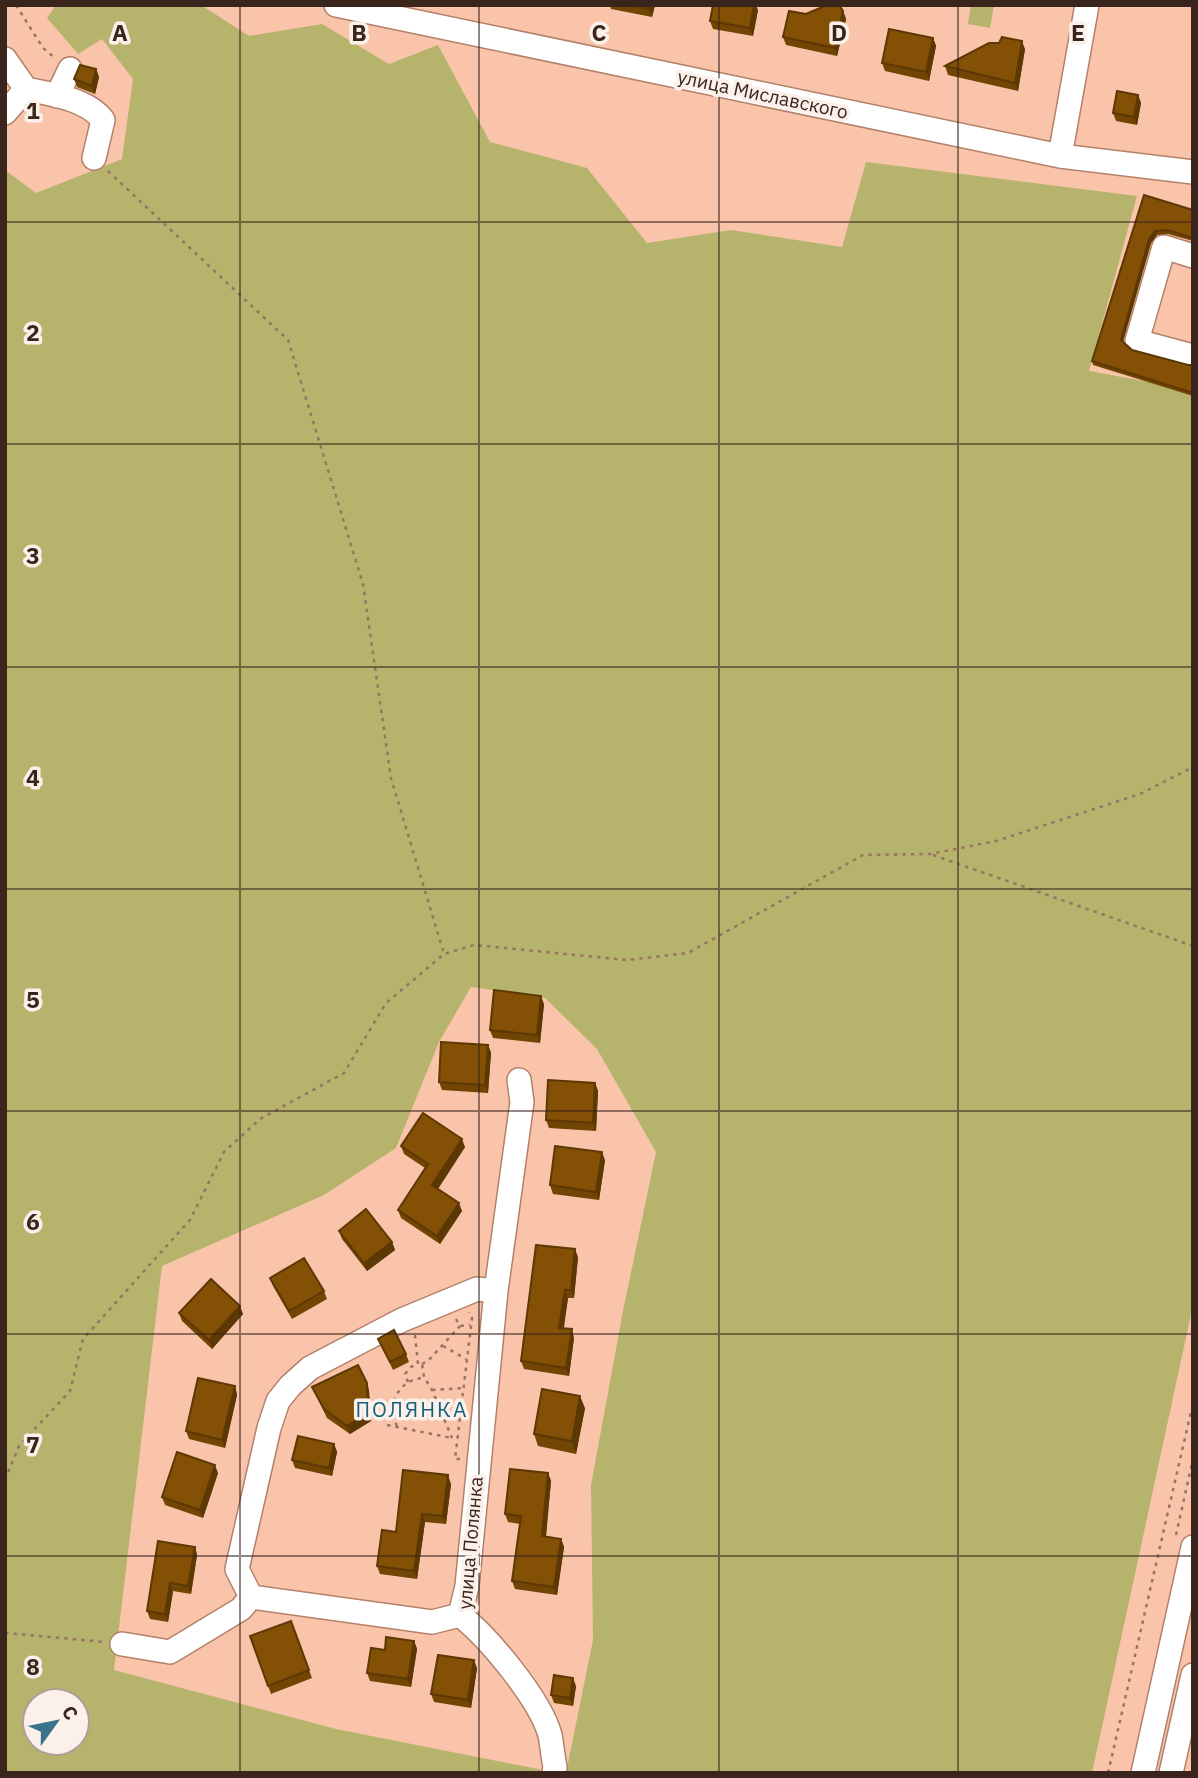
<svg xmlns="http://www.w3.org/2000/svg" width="1198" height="1778" font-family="'IBM Plex Sans',sans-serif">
  <rect width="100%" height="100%" fill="#fac4aa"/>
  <path fill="#b6b46c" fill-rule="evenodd" d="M56 5H201L249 36 322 24 389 64 438 45 490 142 587 168 647 243 731 230 842 247 866 162 1137 196 1089 371 1193 390V1305L1092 1773H566L593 1640 591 1485 623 1311 656 1152 597 1049 545 998 471 987 439 1042 396 1148 324 1195 162 1266 114 1670 336 1729 543 1770 542 1773H5V170L36 193 122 159 133 79 102 39 78 54 47 18ZM35 1701H77V1743H35Z
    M971 5H994L990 28 968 24Z"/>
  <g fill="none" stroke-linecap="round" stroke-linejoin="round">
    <defs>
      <path id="minor" d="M336 5 1060 156 1193 172
        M5 59 26 89
        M57 96 70 69
        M5 113 26 89C51 94 87 99 103 120L94 158
        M1060 156 1087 5
        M1193 256 1164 247 1137 341 1193 356
        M519 1080 522 1102 496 1291 467 1586 460 1615C489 1638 540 1699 550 1735 552 1746 553 1757 555 1767L554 1773
        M251 1597 237 1569 269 1428 278 1401 290 1386 310 1368 402 1320 477 1289 496 1291
        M251 1597 432 1622 460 1615
        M122 1644 170 1652 241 1609 251 1597
        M1143 1773 1193 1547
        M1171 1773 1193 1675"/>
    </defs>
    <use href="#minor" stroke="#b38169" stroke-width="26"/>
    <path stroke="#987462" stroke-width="2.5" stroke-dasharray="3.5 5" stroke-linecap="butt" d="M16 5 43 48 55 58
      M108 171 288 340 363 584 391 778 444 954
      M933 855 1193 946
      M456 1319 460 1326 470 1325
      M415 1335 418 1364H422L424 1377 432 1390 452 1438
      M443 1346 466 1359
      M422 1364 428 1361 460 1326
      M408 1382 405 1374 411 1367 418 1364
      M432 1390 463 1388
      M387 1425 452 1438
      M397 1426C390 1410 392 1394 407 1383 411 1380 418 1379 424 1377
      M460 1459H455L472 1318 469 1312
      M5 1480 19 1446 70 1391 83 1339 190 1220 224 1152 260 1119 344 1073 386 1003 444 954 474 945 627 960 688 953 863 855 930 854 996 841 1140 794 1193 767
      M1176 1535 1193 1459
      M5 1633 105 1642
      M1108 1773 1193 1403"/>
    <use href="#minor" stroke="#fff" stroke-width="23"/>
  </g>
  <path fill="#714504" d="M610 5H655L652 17 611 9Z
    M758 10 753 36 713 29 710 21Z
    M843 11 846 19 837 56 786 45 783 37 806 14Z
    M933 38 936 46 929 81 885 71 882 63Z
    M999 43 1025 49 1018 91 948 75 945 66Z
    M96 69 99 77 95 94 77 87 74 79Z
    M1138 95 1141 103 1137 125 1116 121 1113 113Z
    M1144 195 1193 210V241L1168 234 1157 235 1151 243 1123 342 1132 350 1188 365H1193V396L1093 365 1092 361Z
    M544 1004 540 1043 493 1038 490 1030Z
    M488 1045 491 1053 488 1093 442 1090 439 1082Z
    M595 1083 598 1091 596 1131 549 1128 546 1120Z
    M401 1146 465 1147 438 1189 462 1211 440 1244 401 1218 398 1210 425 1168 404 1154Z
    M605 1160 599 1200 553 1194 550 1185Z
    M339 1231 392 1242 395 1250 367 1271 342 1239Z
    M578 1257 574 1298H568L564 1328 574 1338 569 1376 524 1369 521 1361Z
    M270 1278 324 1291 327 1299 292 1319 273 1286Z
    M179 1313 243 1314 212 1349 182 1321Z
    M378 1339 406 1354 409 1362 393 1370Z
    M367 1383 369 1391 371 1421 350 1434 327 1418 312 1387Z
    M235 1386 237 1395 225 1448 189 1439 186 1431Z
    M585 1408 576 1454 538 1446 534 1434Z
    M334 1444 337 1452 332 1476 295 1468 292 1460Z
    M218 1473 203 1518 165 1505 162 1497Z
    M548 1473 551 1481 546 1537 561 1539 564 1547 557 1595 515 1589 512 1581 520 1524 508 1522 505 1514Z
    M451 1484 446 1524 425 1522 417 1579 380 1574 377 1566 396 1532Z
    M195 1547 197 1555 191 1594 173 1591 168 1622 150 1619 147 1611Z
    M291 1621 312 1678 271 1694 250 1636Z
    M414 1641 417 1649 411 1687 370 1681 367 1673 385 1650Z
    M477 1668 471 1708 434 1702 431 1694Z
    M576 1686 573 1706 554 1703 551 1695Z"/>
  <path fill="#5c3804" d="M650 5H655L652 17 649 9Z
    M754 5H756L758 10 753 36 750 28Z
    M843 11 846 19 837 56 835 48Z
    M933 38 936 46 929 81 926 72Z
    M1022 41 1025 49 1018 91 1015 83Z
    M96 69 99 77 95 94 92 86Z
    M1138 95 1141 103 1137 125 1134 117Z
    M1155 231 1157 235 1151 243 1122 344 1121 340 1149 239Z
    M541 996 544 1004 540 1043 537 1035Z
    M488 1045 491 1053 488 1093 485 1085Z
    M595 1083 598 1091 596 1131 593 1123Z
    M462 1139 465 1147 435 1193 432 1185Z
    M602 1152 605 1160 599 1200 596 1192Z
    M459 1203 462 1211 440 1244 437 1236Z
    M392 1242 395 1250 367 1271 364 1263Z
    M575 1249 578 1257 574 1298 571 1290Z
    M565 1290 568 1298 562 1336 559 1328Z
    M240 1306 243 1314 212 1349 209 1340Z
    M572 1329 574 1338 569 1376 566 1368Z
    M367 1383 369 1391 371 1421 350 1434 347 1426Z
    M235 1386 237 1395 225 1448 222 1440Z
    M580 1396 585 1408 576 1454 572 1441Z
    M334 1444 337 1452 332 1476 329 1468Z
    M215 1465 218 1473 203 1518 200 1510Z
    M548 1473 551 1481 545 1544 542 1536Z
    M448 1475 451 1484 446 1524 443 1516Z
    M422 1514 425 1522 417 1579 414 1571Z
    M561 1539 564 1547 557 1595 554 1587Z
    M195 1547 197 1555 191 1594 188 1586Z
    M170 1583 173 1591 168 1622 165 1614Z
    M414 1641 417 1649 411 1687 408 1679Z
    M474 1660 477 1668 471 1708 468 1700Z
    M573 1678 576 1686 573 1706 570 1698Z"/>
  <path fill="#835005" stroke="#5c3804" stroke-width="2" d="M631 5H650L649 9Z
    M713 5H754L750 28 710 21Z
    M827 5H839L843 11 835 48 783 37 789 11 806 14Z
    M889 29 933 38 926 72 882 63Z
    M1002 37 1022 41 1015 83 945 66 989 43H999Z
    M80 65 96 69 92 86 74 79Z
    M1117 91 1138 95 1134 117 1113 113Z
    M1144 195 1193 210V238L1167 230 1155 231 1149 239 1121 340 1132 350 1188 365H1193V393L1092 361Z
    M494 990 541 996 537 1035 490 1030Z
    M441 1042 488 1045 485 1085 439 1082Z
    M548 1080 595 1083 593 1123 546 1120Z
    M423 1113 462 1139 432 1185 459 1203 437 1236 398 1210 428 1164 401 1146Z
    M555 1146 602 1152 596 1192 550 1185Z
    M366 1209 392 1242 364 1263 339 1231Z
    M536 1245 575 1249 571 1290H565L559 1328 572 1329 566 1368 521 1361Z
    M304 1258 324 1291 289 1311 270 1278Z
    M211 1279 240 1306 209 1340 179 1313Z
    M394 1330 406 1354 390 1362 378 1339Z
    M358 1365 367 1383 368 1413 347 1426 324 1409 312 1387Z
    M198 1378 235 1386 222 1440 186 1431Z
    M542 1389 580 1396 572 1441 534 1434Z
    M298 1436 334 1444 329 1468 292 1460Z
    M177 1452 215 1465 200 1510 162 1497Z
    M510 1469 548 1473 542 1536 561 1539 554 1587 512 1581 521 1516 505 1514Z
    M403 1470 448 1475 443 1516 422 1514 414 1571 377 1566 382 1530 396 1532Z
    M158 1541 195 1547 188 1586 170 1583 165 1614 147 1611Z
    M291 1621 309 1670 268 1686 250 1636Z
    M386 1637 414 1641 408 1679 367 1673 371 1648 385 1650Z
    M438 1655 474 1660 468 1700 431 1694Z
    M554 1675 573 1678 570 1698 551 1695Z"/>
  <path fill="none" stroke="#39251b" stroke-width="2" stroke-opacity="0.55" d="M240 5V1773M479 5V1773M719 5V1773M958 5V1773M5 222H1193M5 444H1193M5 667H1193M5 889H1193M5 1111H1193M5 1334H1193M5 1556H1193"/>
  <g text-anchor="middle" stroke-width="7" stroke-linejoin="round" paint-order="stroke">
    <g font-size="19" fill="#39251b" stroke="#fbf0ea">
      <text transform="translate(763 94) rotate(12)" y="7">улица Миславского</text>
      <text transform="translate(470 1543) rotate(-85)" y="7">улица Полянка</text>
    </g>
    <g font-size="21" letter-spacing="2" fill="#17607a" stroke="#fbf0ea">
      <text x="412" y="1417">ПОЛЯНКА</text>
    </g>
  </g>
  <g font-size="23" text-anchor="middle" font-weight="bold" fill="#39251b" stroke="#fbf0ea" stroke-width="7" stroke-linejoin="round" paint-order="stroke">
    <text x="120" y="41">A</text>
    <text x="359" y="41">B</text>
    <text x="599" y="41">C</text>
    <text x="839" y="41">D</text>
    <text x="1078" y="41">E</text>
    <text x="33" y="119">1</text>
    <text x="33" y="341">2</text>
    <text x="33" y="564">3</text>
    <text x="33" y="786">4</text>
    <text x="33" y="1008">5</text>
    <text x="33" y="1230">6</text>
    <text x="33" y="1453">7</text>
    <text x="33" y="1675">8</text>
  </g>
  <rect width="1198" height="1778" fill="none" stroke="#39251b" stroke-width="14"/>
  <g transform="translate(56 1722) rotate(57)"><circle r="33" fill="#fbf0ea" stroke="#ad9f97" stroke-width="2"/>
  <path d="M0-5L12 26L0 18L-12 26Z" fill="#39748c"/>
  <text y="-10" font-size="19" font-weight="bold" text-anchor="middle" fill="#39251b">С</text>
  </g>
</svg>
